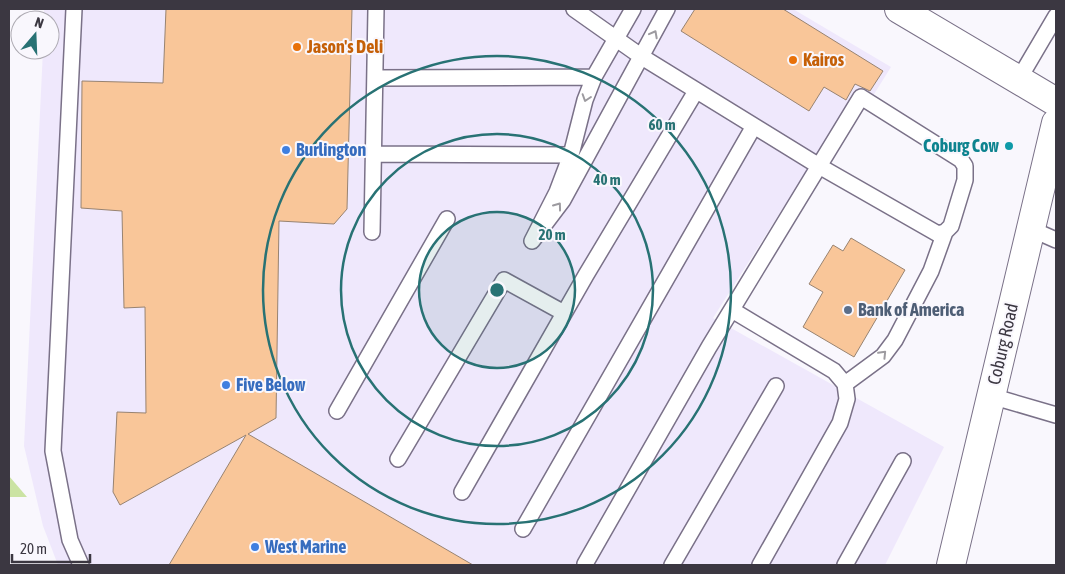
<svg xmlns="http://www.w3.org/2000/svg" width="1065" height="574" font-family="'Asap Condensed',sans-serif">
  <rect width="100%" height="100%" fill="#f9f7fd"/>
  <path fill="#efe8fc" d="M44 9H793L891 67 871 99 857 92 713 318 944 447 885 565H58L43 526 24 446 43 50H50V20H44Z"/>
  <path fill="#cbe3a3" d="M9 476 27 497H9Z"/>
  <path fill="#f9c699" stroke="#988371" d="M166 9H352L347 209 334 224 279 221 276 418 248 434 473 565H169L246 435 120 505 113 492 117 412 146 413 145 307 124 308 122 211 81 208 82 81 163 83Z
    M695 9H783L883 71 870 91 855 84 846 100 824 87 809 111 681 31Z
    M851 238 905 270 854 357 803 327 823 292 809 284 833 245 843 251Z"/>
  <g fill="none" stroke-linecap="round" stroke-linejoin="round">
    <defs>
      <path id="lane" d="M74 9 53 451 70 540 81 565
        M574 9 642 57 819 166 709 347 585 564
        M633 9 594 77 585 100 571 155 557 192 532 241 563 200 667 9
        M375 78 594 77
        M1019 79 1056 16
        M861 97 961 160 965 166V180L951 226 945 232 938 234 819 166Z
        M374 154 571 155
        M1031 229 1056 240
        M372 232 376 9
        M732 310 834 371 845 384 847 399 840 423 760 565
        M845 384 883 356 895 340 931 271 945 232
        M991 396 1056 415
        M337 411 447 219
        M398 459 504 280 564 313
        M462 492 586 275 696 91
        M523 529 754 126
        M672 565 776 386
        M845 565 903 461"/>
      <path id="street" d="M951 565 1056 123"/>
      <path id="highway" d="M899 9 1056 102"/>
    </defs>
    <use href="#lane" stroke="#7a7188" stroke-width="18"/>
    <use href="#street" stroke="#7a7188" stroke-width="30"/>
    <use href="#highway" stroke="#7a7188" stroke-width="30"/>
    <use href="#lane" stroke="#fff" stroke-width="15"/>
    <use href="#street" stroke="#fff" stroke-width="28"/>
    <use href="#highway" stroke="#fff" stroke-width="28"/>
  </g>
  <defs><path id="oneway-chevron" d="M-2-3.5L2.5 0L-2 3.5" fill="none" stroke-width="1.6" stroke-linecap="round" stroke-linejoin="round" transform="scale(1.25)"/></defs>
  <g stroke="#9d9ba0">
    <use href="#oneway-chevron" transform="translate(654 34) rotate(-62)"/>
    <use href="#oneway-chevron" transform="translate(586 98) rotate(108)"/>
    <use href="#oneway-chevron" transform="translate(558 206) rotate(-54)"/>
    <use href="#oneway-chevron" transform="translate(883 354) rotate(-46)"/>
  </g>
  <circle cx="497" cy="290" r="78" fill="#287274" fill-opacity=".12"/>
  <g fill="none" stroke="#287274" stroke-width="2.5">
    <circle cx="497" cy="290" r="78"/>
    <circle cx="497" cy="290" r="156"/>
    <circle cx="497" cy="290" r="234"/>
  </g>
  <g fill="#e8710a" stroke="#f9f7fd" stroke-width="2">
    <circle cx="297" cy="47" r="5"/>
    <circle cx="793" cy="60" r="5"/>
  </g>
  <circle fill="#0f9aa8" stroke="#f9f7fd" stroke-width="2" cx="1009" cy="146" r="5"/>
  <g fill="#3f7fe0" stroke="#f9f7fd" stroke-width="2">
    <circle cx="286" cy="150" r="5"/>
    <circle cx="226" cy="385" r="5"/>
    <circle cx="255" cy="547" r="5"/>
  </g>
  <circle fill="#5c6f8a" stroke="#f9f7fd" stroke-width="2" cx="848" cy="310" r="5"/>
  <g text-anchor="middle" stroke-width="4" stroke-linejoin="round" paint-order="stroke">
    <g font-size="18" font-weight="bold" fill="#c56008" stroke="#f9f7fd" text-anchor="start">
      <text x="307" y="53">Jason's Deli</text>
      <text x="803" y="66">Kairos</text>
    </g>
    <g font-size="18" font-weight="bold" fill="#0d838f" stroke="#f9f7fd" text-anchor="end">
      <text x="999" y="152">Coburg Cow</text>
    </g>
    <g font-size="18" font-weight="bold" fill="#366cbe" stroke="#f9f7fd" text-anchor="start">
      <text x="296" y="156">Burlington</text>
      <text x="236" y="391">Five Below</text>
      <text x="265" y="553">West Marine</text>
    </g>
    <g font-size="18" font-weight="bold" fill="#4e5e75" stroke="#f9f7fd" text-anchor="start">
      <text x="858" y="316">Bank of America</text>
    </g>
    <g font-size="18" fill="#3b3741" stroke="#f9f7fd">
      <text transform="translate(1003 344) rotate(-77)" y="6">Coburg Road</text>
    </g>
  </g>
  <circle cx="497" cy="290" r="8" fill="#287274" stroke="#f9f7fd" stroke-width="2.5"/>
  <g font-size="15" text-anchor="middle" font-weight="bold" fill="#287274" stroke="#f9f7fd" stroke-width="4" stroke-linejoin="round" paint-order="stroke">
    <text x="662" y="130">60 m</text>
    <text x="607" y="185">40 m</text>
    <text x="552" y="240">20 m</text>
  </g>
  <rect width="1065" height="574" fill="none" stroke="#3b3741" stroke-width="20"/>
  <g transform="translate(35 35) rotate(19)"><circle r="24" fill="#f9f7fd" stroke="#adaab2"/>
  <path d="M0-4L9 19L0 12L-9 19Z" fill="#287274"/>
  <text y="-8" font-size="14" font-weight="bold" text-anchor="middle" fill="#3b3741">N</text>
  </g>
  <path d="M12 554v8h78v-8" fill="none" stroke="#3b3741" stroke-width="2.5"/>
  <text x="20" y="554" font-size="15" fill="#3b3741" stroke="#f9f7fd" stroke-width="4" paint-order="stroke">20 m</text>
</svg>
